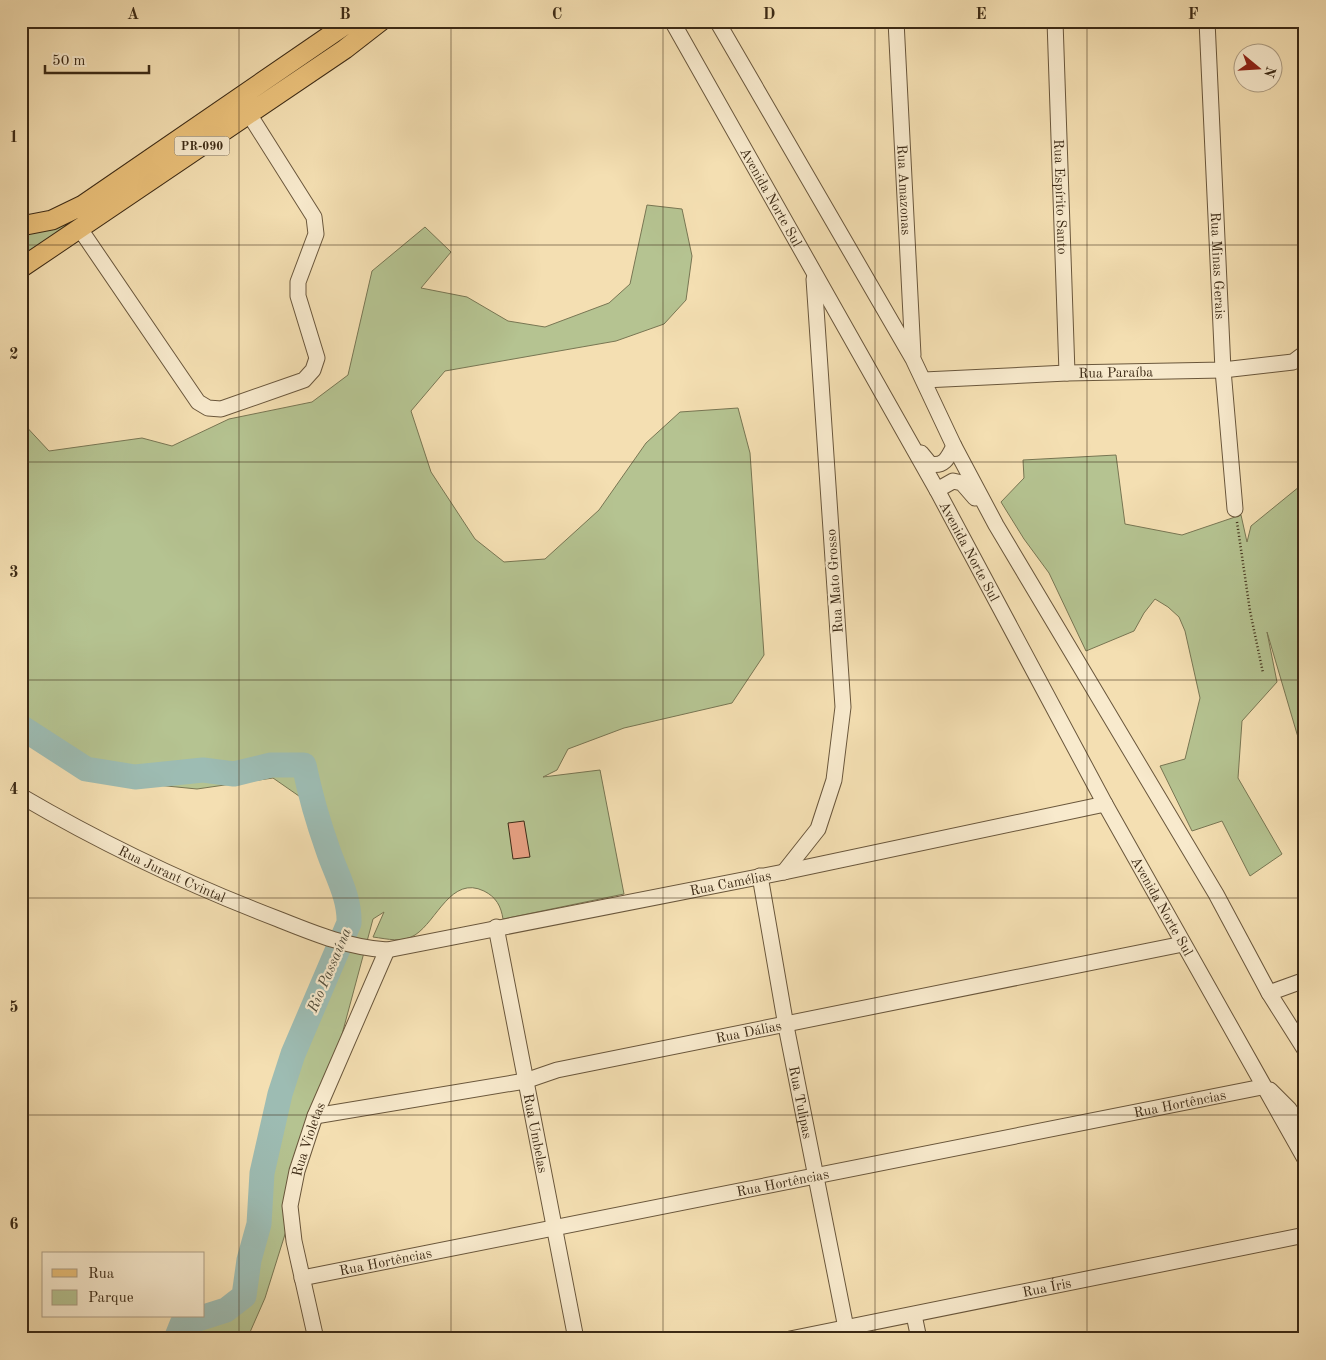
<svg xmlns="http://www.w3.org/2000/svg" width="1326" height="1360" font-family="'Old Standard TT',serif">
  <rect width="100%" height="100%" fill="#f4dfb2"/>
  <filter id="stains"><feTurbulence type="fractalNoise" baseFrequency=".004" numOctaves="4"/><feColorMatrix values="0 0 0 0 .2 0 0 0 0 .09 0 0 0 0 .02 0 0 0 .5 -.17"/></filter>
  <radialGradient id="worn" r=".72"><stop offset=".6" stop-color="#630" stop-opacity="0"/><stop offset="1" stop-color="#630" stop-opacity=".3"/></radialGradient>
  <path fill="#b5c391" stroke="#787653" d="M647 205 682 209 692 256 686 300 664 324 616 341 445 371 411 411 431 472 475 539 504 562 545 559 599 510 646 443 680 412 738 408 750 453 764 655 732 703 624 728 568 749 557 770 543 777 600 770 624 894 503 919C501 906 496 897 484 891 451 875 437 921 415 935 402 943 388 939 373 937L384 912 373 919 308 1161 265 1298 247 1339H160L219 1311 237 1286 283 1090 344 934 309 803 273 778 197 789 96 779 21 735V421L49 451 142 438 172 446 229 419 312 402 348 375 372 271 425 227 451 252 421 288 467 297 508 321 545 327 609 303 630 284Z
    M79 218 21 256V234L55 228Z
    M1116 455 1125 524 1182 535 1241 515 1247 542 1251 526 1305 482V761L1267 632 1277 682 1242 721 1238 778 1282 854 1250 876 1222 821 1192 831 1160 766 1185 759 1200 698 1185 631 1179 617 1168 607 1155 599 1144 613 1134 631 1086 651 1049 573 1024 539 1001 502 1024 478 1023 460Z"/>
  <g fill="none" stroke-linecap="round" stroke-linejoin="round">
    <path stroke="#9dbcb3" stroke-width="25" d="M21 727 86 769 135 777 203 770 234 774 271 765H304C310 794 318 822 328 850 336 874 350 897 349 923L293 1054 280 1094 262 1173 259 1224 249 1260 244 1296 226 1310 182 1324 176 1339"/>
  </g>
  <path fill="#e6a082" stroke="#3c2a15" d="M524 821 530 857 513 859 508 823Z"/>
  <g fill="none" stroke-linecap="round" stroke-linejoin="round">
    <defs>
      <g id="minor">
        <path id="s1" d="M672 21 937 490 1105 804 1305 1159"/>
        <path d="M717 21 913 359 954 446 996 525 1216 894 1269 993 1305 1050"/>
        <path id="s2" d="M896 21 913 355"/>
        <path id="s3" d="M1055 21 1067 373"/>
        <path id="s4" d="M1207 21 1223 370 1235 509"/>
        <path d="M80 229 198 402 208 408 221 409 304 380 313 370 317 358 298 296V282L316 234 314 217 249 114"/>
        <path id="s5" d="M924 380 1067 373 1223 370 1293 362 1305 353"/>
        <path d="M921 453 930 464C944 467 948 458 954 446"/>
        <path d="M937 490 953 481 962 483 975 498"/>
        <path id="s6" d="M21 796C103 844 189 885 278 919 313 933 349 948 387 950L784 872 1105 804"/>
        <path d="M784 872 818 829 834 780 843 707 814 279"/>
        <path id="s7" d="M760 876 786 1026 846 1328"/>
        <path id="s8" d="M496 927 576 1339"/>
        <path d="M1269 993 1305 980"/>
        <path d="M1270 1090 1289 1109 1305 1132"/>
        <path id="s9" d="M315 1116 525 1081 557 1070 1183 944"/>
        <path id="s10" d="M302 1278 1262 1087"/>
        <path d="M914 1315 919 1339"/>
        <path id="s11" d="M316 1339 294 1241 290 1206 297 1171 315 1116 387 950"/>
        <path id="s12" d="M790 1339 1305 1235"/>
      </g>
      <path id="major" d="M21 226 52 220 83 205 351 21
        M21 268 345 49 381 21"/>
    </defs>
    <use href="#minor" stroke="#6a573c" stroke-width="17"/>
    <use href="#major" stroke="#3c2a15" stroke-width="21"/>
    <path stroke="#3c2a15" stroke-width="2.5" stroke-dasharray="1 2.5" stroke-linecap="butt" d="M1237 522 1250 611 1263 673"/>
    <use href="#minor" stroke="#f8eacd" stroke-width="15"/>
    <use href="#major" stroke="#eac079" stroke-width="19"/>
  </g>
  <path fill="none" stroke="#3c2a15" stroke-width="1" stroke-opacity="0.55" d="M239 21V1339M451 21V1339M663 21V1339M875 21V1339M1087 21V1339M21 245H1305M21 462H1305M21 680H1305M21 898H1305M21 1115H1305"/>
  <g text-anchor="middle" stroke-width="4.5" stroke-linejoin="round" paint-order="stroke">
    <rect fill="#f8eacd" stroke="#74644c" stroke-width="1" x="174.5" y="136.5" width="55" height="19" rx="4"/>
    <g font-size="12" font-weight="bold" fill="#3c2a15">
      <text x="202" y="150">PR-090</text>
    </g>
    <g font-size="14" fill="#3c2a15" stroke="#f8eacd">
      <text dy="5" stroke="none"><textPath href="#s2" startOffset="169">Rua Amazonas</textPath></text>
      <text dy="5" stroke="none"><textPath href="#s3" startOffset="176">Rua Espírito Santo</textPath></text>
      <text dy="5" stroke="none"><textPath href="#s1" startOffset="202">Avenida Norte Sul</textPath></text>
      <text dy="5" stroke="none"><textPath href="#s4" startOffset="245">Rua Minas Gerais</textPath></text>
      <text dy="5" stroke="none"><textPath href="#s5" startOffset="192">Rua Paraíba</textPath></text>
      <text dy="5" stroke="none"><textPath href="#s1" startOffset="608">Avenida Norte Sul</textPath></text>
      <text transform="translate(834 581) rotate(-94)" y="5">Rua Mato Grosso</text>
      <text dy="5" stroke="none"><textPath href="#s6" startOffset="170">Rua Jurant Cvintal</textPath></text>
      <text dy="5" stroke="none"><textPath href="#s6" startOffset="749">Rua Camélias</textPath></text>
      <text dy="5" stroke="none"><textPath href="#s1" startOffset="1012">Avenida Norte Sul</textPath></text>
      <text dy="5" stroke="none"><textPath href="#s9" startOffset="442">Rua Dálias</textPath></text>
      <text dy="5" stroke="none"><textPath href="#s7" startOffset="230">Rua Tulipas</textPath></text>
      <text dy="5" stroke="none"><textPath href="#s10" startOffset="895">Rua Hortências</textPath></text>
      <text dy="5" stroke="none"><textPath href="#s8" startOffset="210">Rua Umbelas</textPath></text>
      <text dy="5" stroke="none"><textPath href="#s11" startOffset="205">Rua Violetas</textPath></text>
      <text dy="5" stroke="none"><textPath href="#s10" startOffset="490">Rua Hortências</textPath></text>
      <text dy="5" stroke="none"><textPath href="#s10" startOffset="85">Rua Hortências</textPath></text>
      <text dy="5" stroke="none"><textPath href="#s12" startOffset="262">Rua Íris</textPath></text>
    </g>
    <g font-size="15" font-style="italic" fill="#544e3c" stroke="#f8eacd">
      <text transform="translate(329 970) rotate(-67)" y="5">Rio Passaúna</text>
    </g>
  </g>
  <rect width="1326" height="1360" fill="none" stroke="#f4dfb2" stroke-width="55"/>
  <rect x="42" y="1252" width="162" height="65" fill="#f8eacd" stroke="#ad9d83"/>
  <rect x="52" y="1269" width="25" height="8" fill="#eac079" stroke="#ad9d83"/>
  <text x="88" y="1278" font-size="15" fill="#3c2a15">Rua</text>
  <rect x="52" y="1290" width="25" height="15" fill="#b5c391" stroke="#ad9d83"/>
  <text x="88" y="1302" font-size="15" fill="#3c2a15">Parque</text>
  <g transform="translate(1258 68) rotate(108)"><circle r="24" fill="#f8eacd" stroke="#ad9d83"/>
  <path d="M0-4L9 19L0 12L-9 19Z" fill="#8f2418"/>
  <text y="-8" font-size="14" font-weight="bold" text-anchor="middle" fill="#3c2a15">N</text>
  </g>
  <path d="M45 65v8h104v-8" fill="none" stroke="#3c2a15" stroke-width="2.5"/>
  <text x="52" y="65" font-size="15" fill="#3c2a15" stroke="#f8eacd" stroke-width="4" paint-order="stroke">50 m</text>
  <rect x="28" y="28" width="1270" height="1304" fill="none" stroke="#3c2a15" stroke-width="2"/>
  <g font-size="16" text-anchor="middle" font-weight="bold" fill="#3c2a15">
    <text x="133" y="19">A</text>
    <text x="345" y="19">B</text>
    <text x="557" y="19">C</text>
    <text x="769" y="19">D</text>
    <text x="981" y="19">E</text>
    <text x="1193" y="19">F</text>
    <text x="14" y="142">1</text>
    <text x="14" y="359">2</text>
    <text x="14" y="577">3</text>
    <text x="14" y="794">4</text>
    <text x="14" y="1012">5</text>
    <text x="14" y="1229">6</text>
  </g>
  <rect width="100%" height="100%" filter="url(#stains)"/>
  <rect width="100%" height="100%" fill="url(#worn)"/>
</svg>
